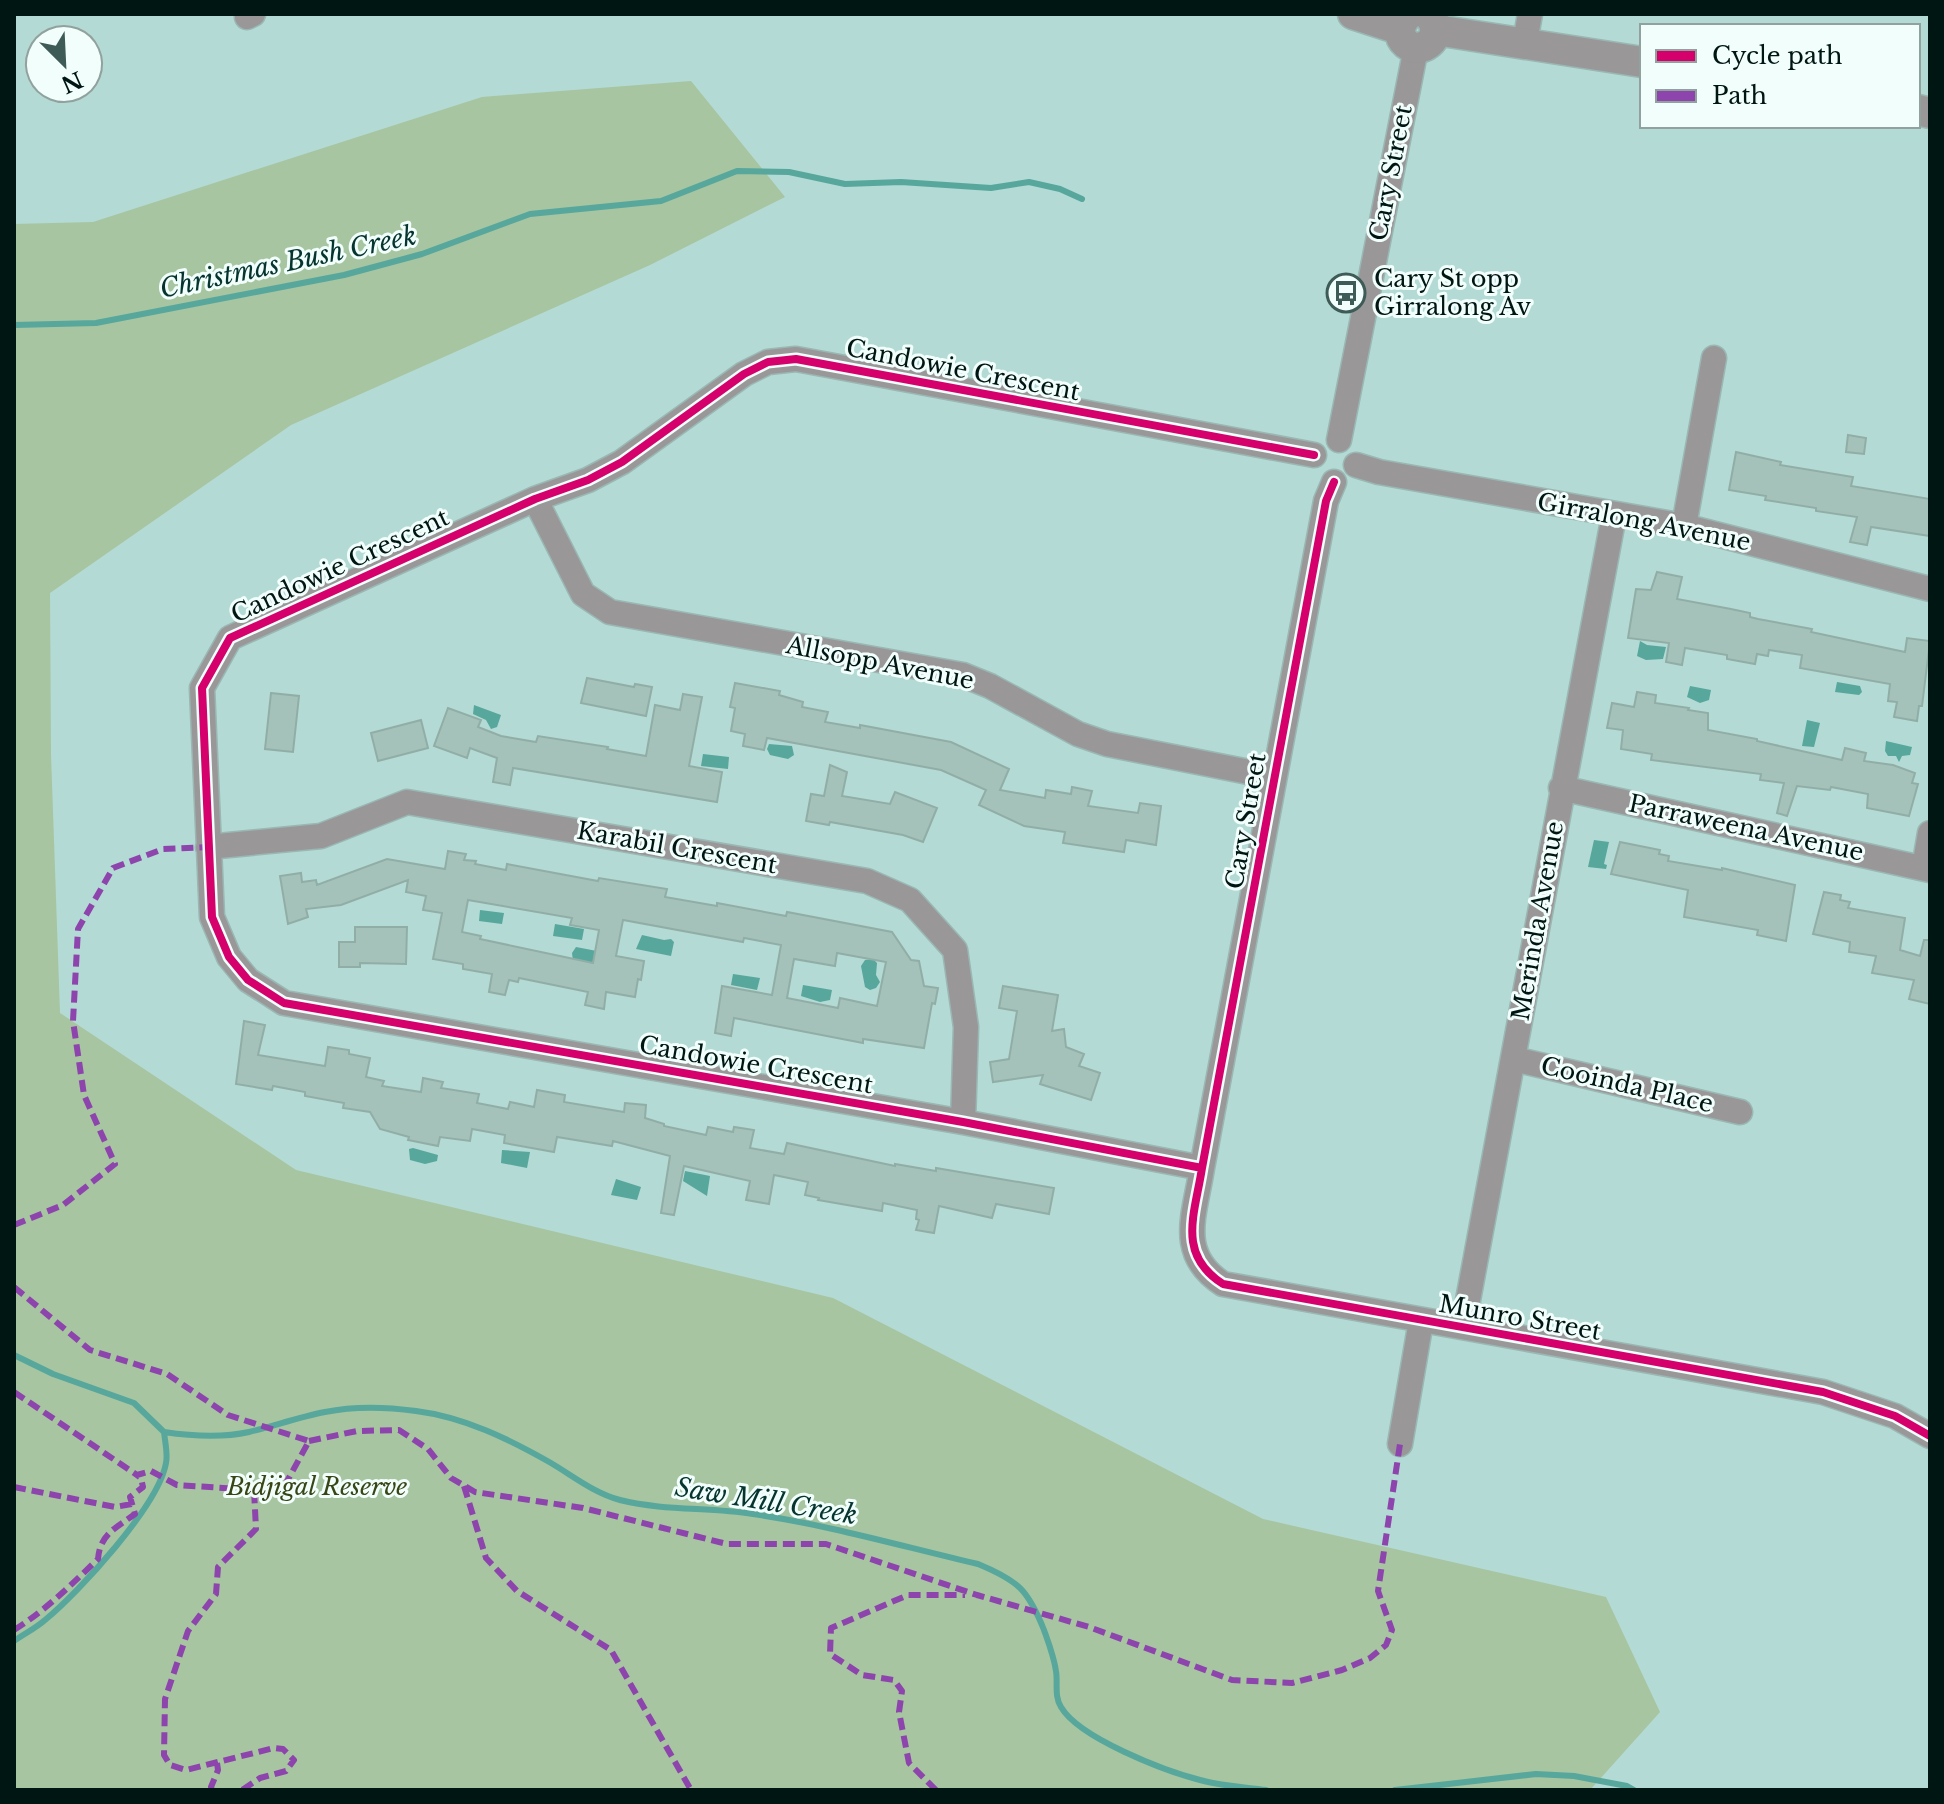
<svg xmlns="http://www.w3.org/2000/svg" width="1944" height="1804" font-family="'Libre Baskerville',serif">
  <rect width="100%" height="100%" fill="#b3dad4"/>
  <path fill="#a7c5a0" d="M691 81 785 197 650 265 291 425 50 593 51 755 60 1013 296 1170 833 1298 1263 1519 1606 1597 1660 1712 1590 1790H14V224L93 222 482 97Z"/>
  <path fill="#57a79d" d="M1640 641 1647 645 1666 647 1663 659 1646 660 1637 656Z
    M1837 682 1860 686 1862 692 1859 695 1835 692Z
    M1690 686 1711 690 1709 700 1700 703 1687 697Z
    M474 705 501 715 497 727 491 729 486 720 473 714Z
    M1807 720 1820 723 1814 747 1802 746Z
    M1886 741 1912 747 1910 755 1902 756 1899 762 1896 756H1888L1885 751Z
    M769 744 792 746 794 755 788 759 770 755 767 749Z
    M703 754 729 757 728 769 701 766Z
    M1594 840 1609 842 1604 864 1607 865 1606 869 1588 867Z
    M480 910 504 913 502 924 479 921Z
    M555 924 584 929 582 940 553 936Z
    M642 935 664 940 671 939 674 942 671 956 636 949Z
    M576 947 602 952 599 965 573 961 572 953Z
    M873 959 877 963 876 975 880 982 876 988 870 990 865 987 861 966 865 960Z
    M733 974 760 978 757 990 731 985Z
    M803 985 832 990 830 1000 820 1002 801 996Z
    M413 1148 438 1155 437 1161 425 1164 410 1160 409 1149Z
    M502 1150 530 1152 527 1168 501 1163Z
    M685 1171 710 1176 707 1196 683 1181Z
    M616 1179 641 1187 637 1200 611 1195Z"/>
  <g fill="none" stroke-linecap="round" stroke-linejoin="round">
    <path stroke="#57a79d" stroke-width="6" d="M14 325 96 323 344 275 422 254 530 214 661 201 737 171 789 172 845 184 901 182 991 188 1029 182 1060 189 1082 199
      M14 1355 53 1374 134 1403 164 1432C165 1442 168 1454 166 1463 159 1505 79 1592 45 1620 36 1628 24 1634 14 1641
      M164 1432C191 1436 222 1438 249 1432 274 1426 299 1417 325 1412 354 1406 387 1407 416 1411 464 1417 509 1439 551 1463 573 1476 594 1493 620 1500 664 1511 709 1507 753 1514 829 1525 904 1547 978 1564 1019 1581 1028 1590 1044 1630 1049 1644 1054 1657 1056 1671 1058 1683 1054 1696 1061 1707 1079 1738 1165 1771 1200 1780 1221 1786 1245 1787 1266 1790
      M1395 1790 1536 1774 1574 1776 1627 1786 1634 1790"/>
  </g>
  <path fill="#a5c2ba" stroke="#91aea6" stroke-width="2" fill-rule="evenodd" d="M1848 435 1866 438 1864 454 1846 452Z
    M1736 452 1781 462 1780 465 1853 477 1851 486 1930 499V536L1871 527 1867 545 1850 542 1857 517 1816 511V508L1765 500 1766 496 1729 490Z
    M1657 572 1682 577 1677 599 1731 609 1750 613V617L1758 619 1812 629 1811 632 1905 652 1907 638 1930 641 1922 706H1919L1917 721 1894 717 1897 702 1888 701 1890 684 1800 668 1802 655 1769 650 1768 656 1757 654 1755 664 1727 659V655L1685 648 1682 665 1666 662 1669 643 1628 638 1636 589 1651 590Z
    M587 678 634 687 635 684 652 687 646 716 581 703Z
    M735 683 780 691 779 695 803 702 802 707 828 712 825 722 860 728V725L951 742 1009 769 1000 790 1045 798 1046 790 1071 794 1072 787 1092 791 1088 806 1138 813 1140 803 1161 806 1156 845 1126 840 1124 852 1063 843 1065 832 1024 826 979 805 986 790 941 770 767 738 764 750 743 746 745 734 731 731 735 708 730 707Z
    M1637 692 1656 695 1655 703 1689 708 1688 710 1708 713V730L1757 739V741L1842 760 1845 748 1866 753 1864 761 1893 765 1915 773 1912 783 1918 784 1909 816 1867 808 1868 794 1831 787 1830 790 1797 786 1787 816 1777 813 1784 783 1760 780 1761 774 1651 760 1652 754 1621 749 1623 730 1607 728 1612 703 1634 707Z
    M271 693 299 696 293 752 265 749Z
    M683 694 702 697 689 766 722 772 717 802 513 768 510 785 493 782 497 758 470 748 467 758 434 746 448 708 481 720 478 727 501 736 536 742 538 736 608 747 607 749 646 756 655 705 680 710Z
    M421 720 428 748 378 761 371 733Z
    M830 765 847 772 842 796 890 804 895 792 937 808 923 842 903 835 830 822 829 825 806 821 811 794 824 796Z
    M1620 842 1660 850 1659 854 1669 856 1668 861 1722 870V868L1795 885 1786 941 1757 935 1758 930 1684 917 1688 890 1611 874Z
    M448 851 466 854 464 860 476 861 475 864 506 870 507 864 598 881 599 878 667 889 665 897 717 906V903L786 916 787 912 892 932 911 960 919 961 924 986 938 988 935 1004 932 1003 924 1048 863 1039V1043L734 1018 731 1036 715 1033 722 986 772 995 781 945 744 938 743 942 623 920 616 956 644 961 641 980 638 979 635 997 606 992 604 1009 585 1005 588 992 519 978 518 982 509 980 505 995 489 992 492 974 463 969V964L433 959 442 913 423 910 426 896 406 892 408 880 341 905 306 909 308 917 288 924 280 876 301 873 302 882 316 880 317 885 387 859 445 869ZM468 900 572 918 570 925 599 930 593 963 480 939 481 936 462 932ZM837 953 886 962 877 1006 840 998 838 1008 787 998 794 959 835 966Z
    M1824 892 1841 895 1840 900 1850 902 1848 908 1905 918 1900 950 1920 956 1924 940H1930V1004L1909 999 1914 980 1872 973 1876 956 1849 952 1850 942 1813 934Z
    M355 927H407L406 964 360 963V967H339V942H355Z
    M1003 986 1058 995 1052 1031 1064 1029 1066 1047 1084 1054 1079 1066 1100 1073 1091 1100 1040 1084 1043 1075 993 1082 990 1062 1009 1059 1017 1011 999 1008Z
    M244 1021 265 1025 258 1055 325 1066 328 1047 349 1050V1054L370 1058 366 1077 384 1081 382 1086 421 1092 423 1078 443 1082 441 1088 479 1094 477 1103 508 1109 510 1102 534 1107 537 1090 565 1095 564 1102 624 1112 625 1103 646 1105 645 1118 664 1124V1126L706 1135 708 1127 733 1132 734 1127 754 1130 750 1148 784 1154 787 1143 895 1166V1164L936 1171V1168L1054 1188 1049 1214 996 1204 992 1218 939 1206 934 1233 916 1230 919 1220 916 1219 917 1210 883 1203 882 1211 818 1200 819 1198 805 1195 808 1182 774 1175 769 1204 746 1200 750 1181 684 1166 674 1215 661 1213 670 1156 613 1141 612 1146 557 1137 554 1152 504 1143 505 1135 472 1129 470 1141 440 1137 438 1146 408 1140 409 1137 380 1129 370 1112 343 1108 344 1103 305 1096V1092L273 1086 272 1090 236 1084Z"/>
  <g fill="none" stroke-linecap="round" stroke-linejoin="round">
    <defs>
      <path id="minor" d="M247 17 253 14
        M1525 42 1530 14
        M1339 440 1416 48
        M1356 465 1379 472 1684 526 1930 589
        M1334 482 1326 501 1202 1168C1195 1214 1176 1254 1223 1284L1823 1392 1895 1416 1930 1436
        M535 499 583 594 610 612 963 675 990 686 1078 734 1107 744 1274 777
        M1684 526 1714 358
        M1561 788 1930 870
        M208 847 321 836 407 802 867 881 910 900 955 950 966 1027 963 1122
        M1924 868 1930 833
        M1514 1059 1740 1112
        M1202 1168 963 1122 284 1003 248 980 229 957 212 917 202 688 230 638 535 499 588 480 622 462 744 374 768 362 796 359 1314 455
        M1463 1327 1614 515
        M1400 1444 1421 1321"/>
      <path id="tertiary" d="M1353 14 1399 29
        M1409 14C1384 36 1418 64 1435 36V24L1429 15
        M1436 30 1642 62
        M1918 110 1930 113"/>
    </defs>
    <use href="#minor" stroke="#9ab7b3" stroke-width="27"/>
    <use href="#tertiary" stroke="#9ab7b3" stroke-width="33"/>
    <use href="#minor" stroke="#999798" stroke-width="24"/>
    <use href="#tertiary" stroke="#999798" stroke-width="30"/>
    <path stroke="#8e44ad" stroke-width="6" stroke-dasharray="12 6" stroke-linecap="butt" d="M14 1225 63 1205 115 1164 84 1095 73 1021 78 929 113 868 163 849 208 847
      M14 1287 90 1350 167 1374 228 1415 309 1441 285 1485 254 1490
      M14 1392 137 1475
      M309 1441 357 1431 399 1430 428 1449 451 1478 475 1492 583 1508 727 1544H826L977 1595 1089 1627 1232 1680 1292 1683 1342 1670 1370 1658 1386 1645 1392 1630 1378 1591 1400 1444
      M464 1486 486 1558 517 1591 611 1650 691 1790
      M14 1487 115 1507 132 1504
      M14 1630C46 1610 71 1585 98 1559 100 1534 116 1528 135 1514L130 1497 143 1487 141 1478 137 1475 151 1471 177 1485 254 1490 256 1529 218 1567 216 1594 188 1631 165 1699 164 1755 170 1765 186 1770 274 1748 283 1749 294 1760 286 1771 260 1778 242 1790
      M212 1790 211 1787 218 1770 217 1763
      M936 1790 909 1763 899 1712 902 1691 894 1680 862 1675 830 1654 831 1628 908 1595H965"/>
    <defs>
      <path id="cycleway" d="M1334 482 1326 501 1202 1168C1195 1214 1176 1254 1223 1284L1823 1392 1895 1416 1930 1436
        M1202 1168 963 1122 284 1003 248 980 229 957 212 917 202 688 230 638 535 499 588 480 622 462 744 374 768 362 796 359 1314 455"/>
    </defs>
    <use href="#cycleway" stroke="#f1fefb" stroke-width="13"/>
    <use href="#cycleway" stroke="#d6006c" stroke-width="8"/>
  </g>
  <defs>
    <symbol id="bus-ring" viewBox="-11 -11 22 22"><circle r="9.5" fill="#f1fefb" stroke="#3f5b57" stroke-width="1.5"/><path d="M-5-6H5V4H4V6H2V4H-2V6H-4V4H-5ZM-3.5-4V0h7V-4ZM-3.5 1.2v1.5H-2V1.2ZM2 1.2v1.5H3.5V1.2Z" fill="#3f5b57"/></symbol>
  </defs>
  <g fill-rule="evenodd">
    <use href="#bus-ring" x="1324" y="271" width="44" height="44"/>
  </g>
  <g text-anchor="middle" stroke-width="6" stroke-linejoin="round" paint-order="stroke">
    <g font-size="24" fill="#001613" stroke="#f1fefb">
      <text transform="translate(1391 173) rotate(-79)" y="8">Cary Street</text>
      <text transform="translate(963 370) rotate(11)" y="8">Candowie Crescent</text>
      <text transform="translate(1644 522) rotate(11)" y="8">Girralong Avenue</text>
      <text transform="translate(340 566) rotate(-25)" y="8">Candowie Crescent</text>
      <text transform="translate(880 663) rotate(11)" y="8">Allsopp Avenue</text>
      <text transform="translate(1246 821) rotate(-80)" y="8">Cary Street</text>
      <text transform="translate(1746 828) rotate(12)" y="8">Parraweena Avenue</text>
      <text transform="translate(677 848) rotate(10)" y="8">Karabil Crescent</text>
      <text transform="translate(1538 921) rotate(-80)" y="8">Merinda Avenue</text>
      <text transform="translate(756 1065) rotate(10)" y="8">Candowie Crescent</text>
      <text transform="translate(1627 1085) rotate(13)" y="8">Cooinda Place</text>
      <text transform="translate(1520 1318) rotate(10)" y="8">Munro Street</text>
    </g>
    <g font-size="24" fill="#001613" stroke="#f1fefb" text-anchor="start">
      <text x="1374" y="287">Cary St opp<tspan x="1374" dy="28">Girralong Av</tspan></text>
    </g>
    <g font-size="24" font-style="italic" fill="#384616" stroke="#f1fefb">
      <text x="317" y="1495">Bidjigal Reserve</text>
    </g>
    <g font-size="26" font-style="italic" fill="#06342f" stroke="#f1fefb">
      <text transform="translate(288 262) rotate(-12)" y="9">Christmas Bush Creek</text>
      <text transform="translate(766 1501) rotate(9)" y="9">Saw Mill Creek</text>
    </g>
  </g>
  <rect width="1944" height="1804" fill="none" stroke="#001613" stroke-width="32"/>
  <rect x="1640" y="24" width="280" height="104" fill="#f1fefb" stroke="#91a19e" stroke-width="2"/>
  <rect x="1656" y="50" width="40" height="12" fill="#d6006c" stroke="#91a19e" stroke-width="2"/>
  <text x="1712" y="64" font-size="24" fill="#001613">Cycle path</text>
  <rect x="1656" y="90" width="40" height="12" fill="#8e44ad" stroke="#91a19e" stroke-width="2"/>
  <text x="1712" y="104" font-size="24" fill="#001613">Path</text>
  <g transform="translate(64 64) rotate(156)"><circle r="38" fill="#f1fefb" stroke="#91a19e" stroke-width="2"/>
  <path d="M0-6L14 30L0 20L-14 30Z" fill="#3f5b57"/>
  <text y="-12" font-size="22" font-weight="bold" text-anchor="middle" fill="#001613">N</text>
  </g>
</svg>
